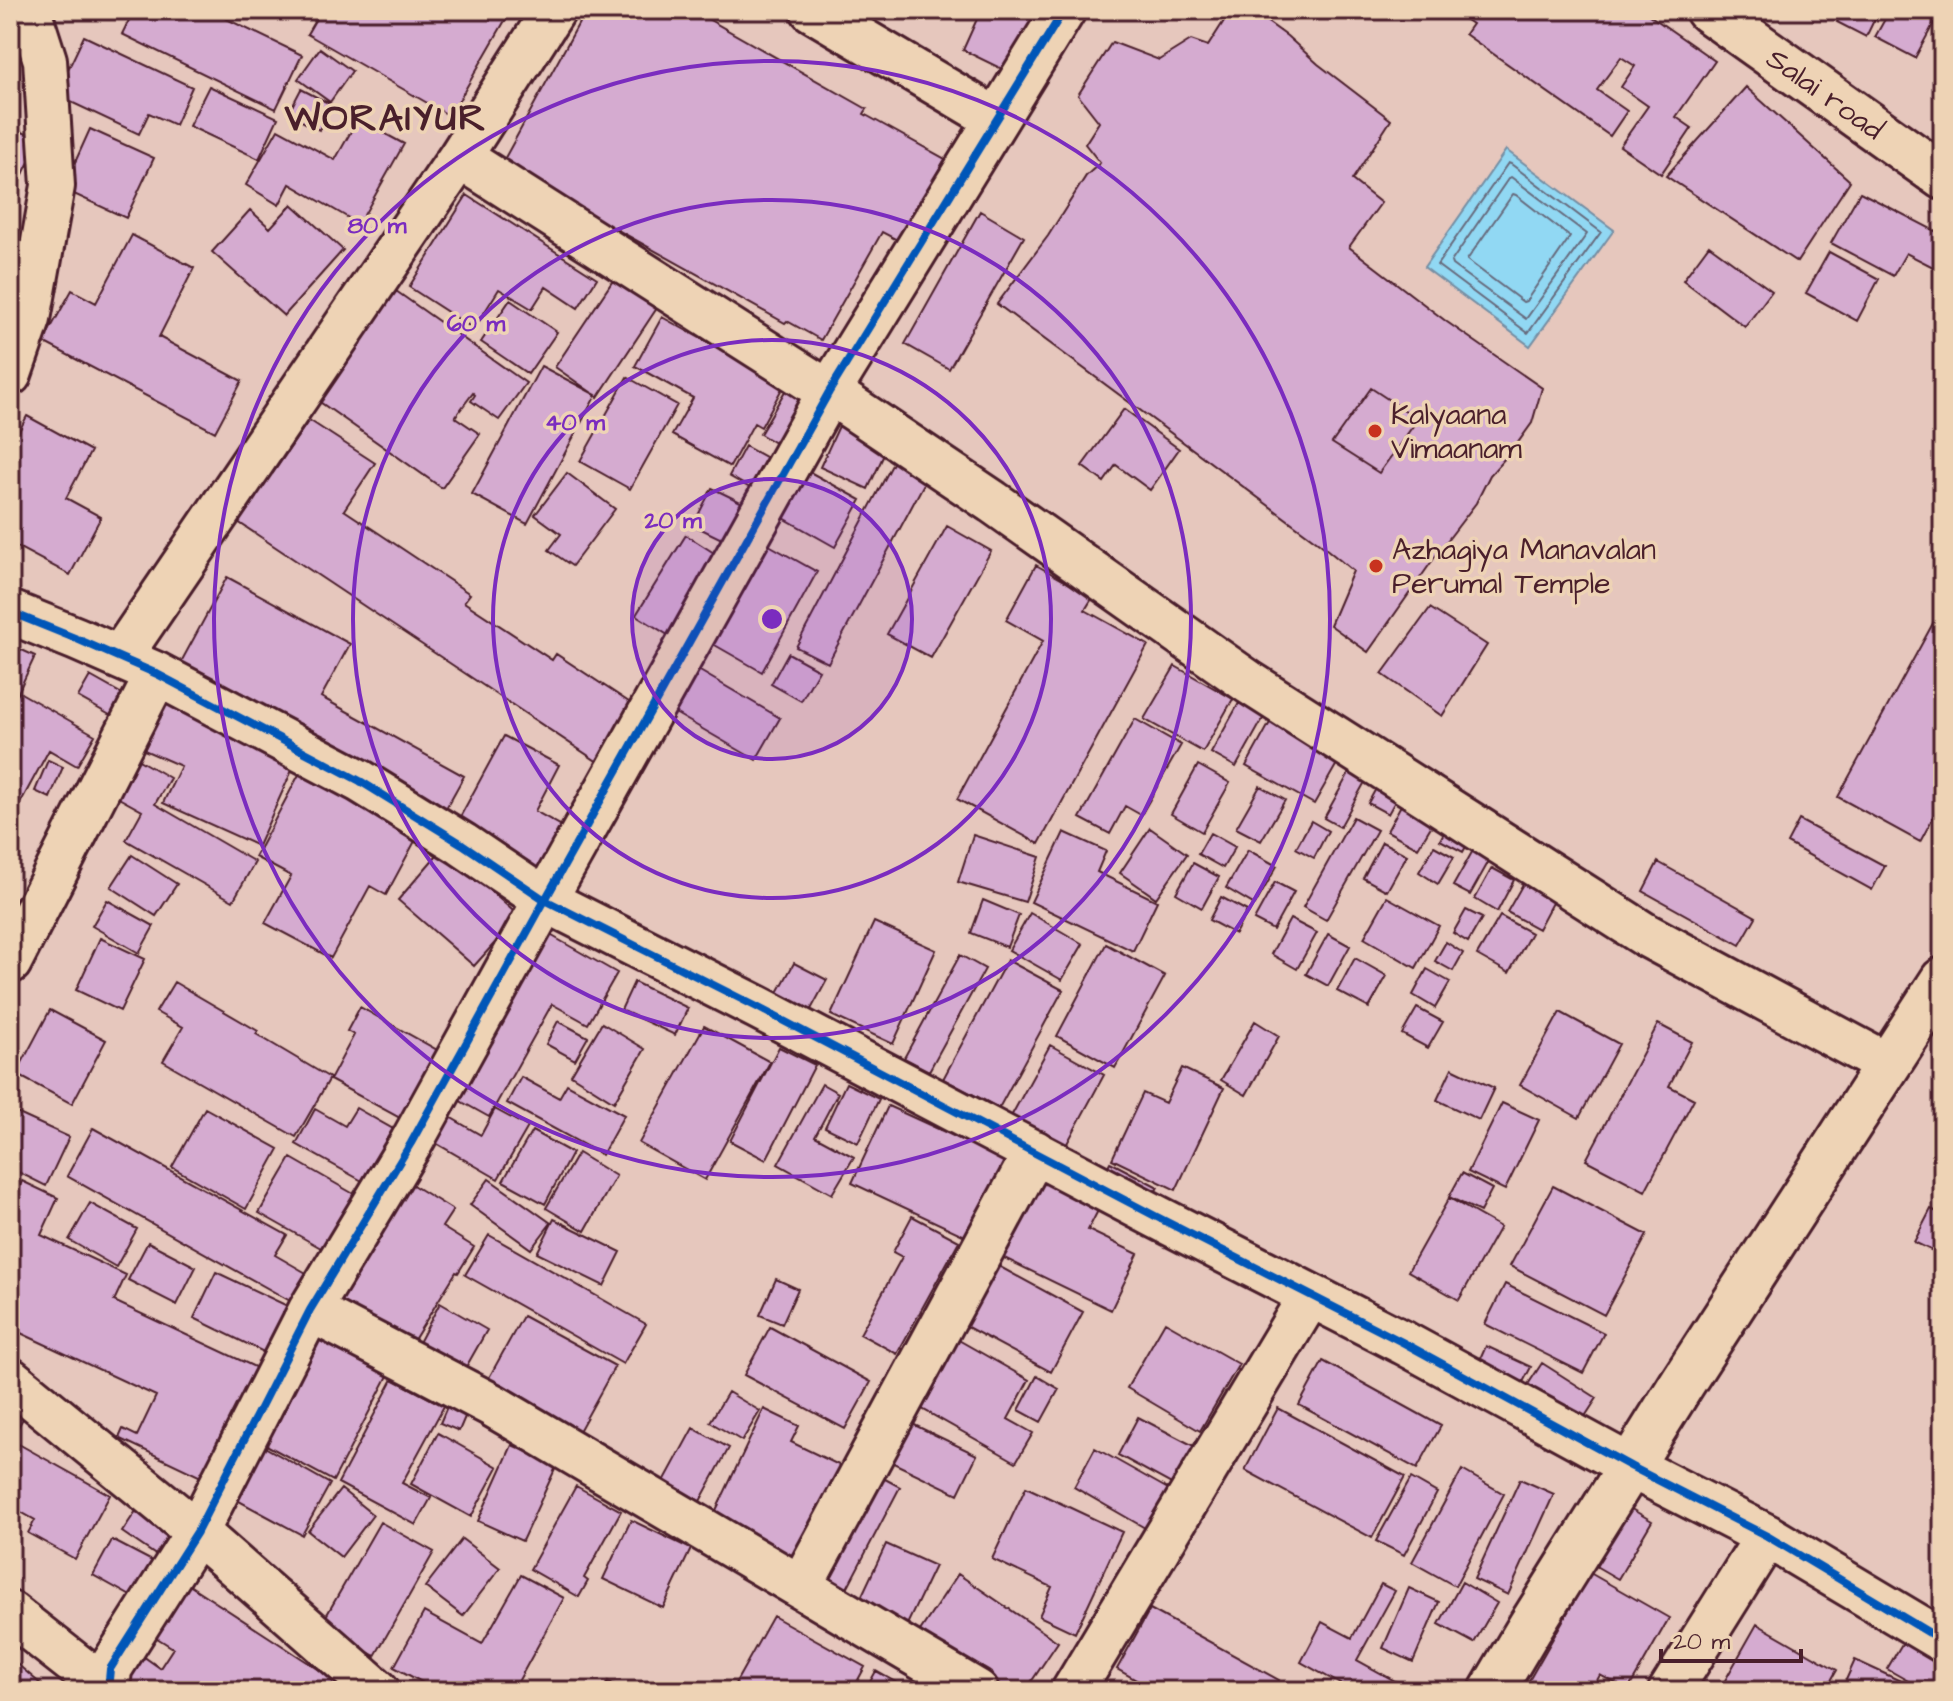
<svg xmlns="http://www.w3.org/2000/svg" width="1953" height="1701" font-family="'Architects Daughter',sans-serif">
  <rect width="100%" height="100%" fill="#e6c7bd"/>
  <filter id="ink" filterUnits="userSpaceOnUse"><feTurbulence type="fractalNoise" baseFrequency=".0125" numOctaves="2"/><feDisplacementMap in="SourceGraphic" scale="16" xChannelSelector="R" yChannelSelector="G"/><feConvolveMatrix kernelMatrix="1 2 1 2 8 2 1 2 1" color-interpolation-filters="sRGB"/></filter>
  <g filter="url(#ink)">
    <path fill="#91d8f3" stroke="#758ea3" stroke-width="2" d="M1506 150 1614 230 1530 346 1424 267Z"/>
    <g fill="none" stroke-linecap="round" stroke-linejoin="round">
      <path stroke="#66697b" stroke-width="2" d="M1508 163 1511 164 1601 232 1528 333 1437 265Z
        M1511 177 1587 234 1526 319 1452 265 1451 262 1508 179Z
        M1513 194 1516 195 1570 237 1526 301 1523 302 1467 260Z"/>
    </g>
    <path fill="#d5abd0" stroke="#4a1f2b" stroke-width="2" d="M134 10H208L302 55 276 109 122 34Z
      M321 10H511L450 116 307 34Z
      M586 10H692L867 109 864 114 945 159 899 241 882 232 821 340 787 321 785 323 501 165Z
      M981 10H1015L1034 19 1008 72 963 50Z
      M1231 10H1251L1287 36 1318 64 1391 120 1352 180 1381 203 1349 247 1447 322 1542 388 1532 423 1514 448 1490 475 1476 503 1437 554 1368 652 1330 625 1353 571 1319 543 997 304 1048 236 1086 176 1100 163 1085 144 1099 122 1078 95 1112 42 1159 60 1191 40 1208 46Z
      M1451 10H1642L1715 61 1676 117 1692 128 1661 174 1620 146 1648 106 1621 87 1635 66 1621 57 1597 90 1627 111 1610 136 1465 34 1472 24Z
      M1843 10H1879L1866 37 1837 22Z
      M1890 10H1941L1915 58 1875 37Z
      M10 31 29 42 10 75Z
      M84 36 192 87 175 125 149 113 139 134 56 95Z
      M320 48 352 71 330 102 298 79Z
      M209 86 278 118 259 159 189 126Z
      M1746 87 1850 181 1797 262 1666 176Z
      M301 89 332 105 319 130 288 114Z
      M358 119 404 144 359 224 290 184 279 205 246 185 278 129 335 160Z
      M10 126 39 140 13 196 10 194Z
      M90 129 154 158 126 218 63 189Z
      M1860 192 1943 235V272L1906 253 1893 276 1831 243Z
      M467 195 597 278 578 308 546 287 532 309 499 289 474 329 409 287Z
      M292 204 343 250 284 316 212 252 250 210 270 228Z
      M980 211 1024 237 949 369 905 344Z
      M132 235 194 268 159 337 242 381 215 432 43 342 72 290 96 303Z
      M1709 245 1772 291 1745 327 1683 280Z
      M1829 252 1879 279 1857 321 1806 293Z
      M614 279 657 308 598 397 555 367Z
      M396 291 526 383 499 420 471 401 475 395 473 393 455 417 480 434 442 488 317 400Z
      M510 300 557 332 528 374 481 342Z
      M662 317 784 385 761 427 754 423 730 467 672 435 693 398 635 366Z
      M541 366 596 395 527 524 472 494Z
      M627 377 677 405 630 489 580 461Z
      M788 386 813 401 785 449 760 434Z
      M1371 388 1418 419 1379 473 1332 443Z
      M1124 409 1179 449 1150 490 1116 465 1104 482 1082 466Z
      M27 416 91 451 66 498 101 517 70 575 10 543V448Z
      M309 420 375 463 344 510 470 594 464 602 552 660 556 654 641 710 604 766 232 518 265 467 273 473Z
      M839 426 887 448 868 489 820 467Z
      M745 446 781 466 764 496 729 476Z
      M894 461 927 478 828 663 796 647Z
      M808 471 861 500 835 547 782 517Z
      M567 473 615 509 572 566 549 550 561 534 535 515Z
      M712 488 757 510 738 547 693 525Z
      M947 526 991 551 931 658 887 634Z
      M686 535 725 560 676 640 636 615Z
      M769 545 817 572 762 672 713 644Z
      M1036 565 1093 597 1085 610 1148 645 1039 844 957 799 1043 641 1006 620Z
      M227 577 350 644 321 697 464 776 440 819 296 725 181 662Z
      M1943 605V799L1920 842 1838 797Z
      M1430 608 1487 645 1442 716 1382 674Z
      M11 645 35 656 16 697 10 694Z
      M788 653 819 670 801 701 771 684Z
      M1175 666 1233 699 1203 752 1144 719Z
      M693 667 780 718 756 760 668 709Z
      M90 676 129 698 117 719 78 697Z
      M19 692 95 735 77 766 49 750 10 822V708Z
      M167 698 298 757 258 846 163 803 181 766 144 750Z
      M1239 703 1264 717 1236 767 1211 753Z
      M1273 717 1342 755 1314 804 1246 766Z
      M1135 719 1181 745 1141 815 1125 806 1110 834 1080 818Z
      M504 736 559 765 535 811 567 829 542 875 454 828Z
      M137 759 170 778 155 804 255 862 233 901 126 840 142 811 115 796Z
      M48 760 63 767 50 798 35 791Z
      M304 765 422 828 386 895 370 886 331 958 265 923 291 876 255 857Z
      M1198 765 1230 783 1202 832 1171 814Z
      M1349 773 1365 782 1340 827 1324 818Z
      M1379 783 1399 794 1388 814 1368 803Z
      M1260 786 1285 800 1261 841 1236 828Z
      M1401 805 1433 823 1418 848 1387 831Z
      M1353 817 1377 830 1326 920 1303 907Z
      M1799 820 1885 866 1872 890 1787 843Z
      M1311 821 1328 831 1314 858 1296 848Z
      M1449 823 1472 836 1463 852 1440 840Z
      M1150 828 1187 854 1156 898 1120 873Z
      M1064 832 1106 851 1097 872 1157 901 1133 951 1031 902Z
      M1210 833 1235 847 1223 868 1198 854Z
      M973 835 1040 857 1025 902 958 882Z
      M1382 842 1407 855 1387 891 1363 878Z
      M1476 845 1493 854 1470 895 1453 886Z
      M1434 846 1454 857 1438 884 1419 872Z
      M442 849 519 916 474 966 398 900Z
      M1248 850 1277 866 1255 905 1226 888Z
      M132 855 177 884 156 916 111 887Z
      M1658 862 1756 917 1740 945 1643 891Z
      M1193 863 1219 877 1202 908 1176 893Z
      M1492 868 1514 880 1497 912 1475 899Z
      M1275 882 1294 892 1273 930 1254 920Z
      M1524 882 1554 899 1538 929 1507 912Z
      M1221 897 1247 911 1235 934 1209 920Z
      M1387 897 1439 926 1416 968 1364 938Z
      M107 900 154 926 139 953 92 926Z
      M983 900 1019 915 1007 947 971 933Z
      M1466 910 1482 918 1468 942 1453 933Z
      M1030 913 1083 944 1062 980 1009 950Z
      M1500 916 1531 933 1509 973 1477 955Z
      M1290 919 1317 933 1297 969 1271 954Z
      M874 922 936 950 893 1044 831 1015Z
      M538 928 617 973 588 1024 552 1004 489 1117 446 1093Z
      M1328 934 1350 946 1328 986 1306 974Z
      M100 938 145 959 120 1011 76 990Z
      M1446 942 1463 953 1453 971 1435 961Z
      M1106 944 1165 976 1115 1068 1057 1036Z
      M960 955 985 969 929 1071 904 1058Z
      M1355 958 1387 976 1369 1008 1337 991Z
      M1007 960 1063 990 999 1108 943 1079Z
      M794 963 827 980 808 1015 775 998Z
      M1427 969 1450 982 1435 1008 1413 995Z
      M174 982 258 1031 256 1034 330 1078 296 1137 163 1061 183 1027 156 1012Z
      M634 982 688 1008 675 1035 621 1010Z
      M360 1007 446 1055 409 1123 330 1080 354 1035 347 1031Z
      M1417 1008 1443 1022 1428 1048 1402 1034Z
      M50 1010 106 1040 72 1104 16 1074Z
      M1560 1012 1619 1044 1579 1118 1520 1085Z
      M558 1021 588 1037 575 1060 546 1044Z
      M1255 1021 1279 1036 1246 1095 1221 1080Z
      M602 1023 645 1049 614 1102 571 1075Z
      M1658 1024 1692 1042 1669 1086 1694 1099 1645 1191 1586 1160Z
      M704 1026 770 1062 705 1180 639 1143Z
      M1050 1045 1104 1075 1063 1151 1008 1122Z
      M779 1047 815 1065 766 1160 730 1141Z
      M1182 1068 1224 1088 1176 1190 1112 1159 1143 1093 1165 1103Z
      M1452 1068 1494 1088 1479 1120 1437 1100Z
      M521 1077 559 1098 567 1084 624 1115 602 1155 507 1103Z
      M846 1083 879 1099 858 1143 825 1127Z
      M822 1084 838 1093 815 1136 854 1157 832 1194 778 1164Z
      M1502 1103 1539 1120 1505 1190 1468 1172Z
      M888 1106 1019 1166 982 1244 852 1183Z
      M205 1108 279 1149 246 1209 172 1167Z
      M356 1108 393 1129 364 1182 296 1144 315 1109 345 1126Z
      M436 1109 481 1135 495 1109 528 1127 498 1179 422 1135Z
      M10 1110 69 1137 46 1186 10 1168Z
      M93 1128 287 1235 275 1255 308 1274 292 1302 67 1176Z
      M532 1131 572 1153 545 1204 503 1181Z
      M578 1153 616 1176 585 1231 546 1208Z
      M291 1158 359 1197 328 1252 259 1213Z
      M1038 1162 1106 1195 1088 1230 1138 1254 1111 1310 994 1253Z
      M1110 1162 1158 1187 1148 1205 1101 1180Z
      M1462 1173 1492 1189 1480 1212 1449 1197Z
      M489 1179 551 1223 531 1249 470 1205Z
      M22 1181 58 1198 41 1235 126 1275 114 1301 257 1368 205 1479 119 1438 123 1429 137 1436 156 1396 10 1328V1207Z
      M411 1184 453 1210 442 1227 474 1247 458 1273 456 1272 409 1348 329 1298 377 1239Z
      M1553 1186 1647 1235 1604 1315 1510 1266Z
      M1449 1198 1500 1227 1459 1300 1408 1271Z
      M90 1203 137 1229 116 1267 69 1240Z
      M1931 1209 1943 1215V1256L1914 1242Z
      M912 1216 959 1241 897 1354 860 1334 902 1257 893 1252Z
      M554 1219 621 1252 604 1286 537 1253Z
      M489 1235 646 1324 623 1364 465 1275Z
      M148 1242 196 1267 177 1305 128 1280Z
      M991 1262 1083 1312 1051 1372 958 1322Z
      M216 1272 298 1311 276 1358 194 1318Z
      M776 1279 798 1289 782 1324 760 1315Z
      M1505 1284 1604 1333 1583 1373 1485 1324Z
      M440 1303 487 1330 461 1376 415 1350Z
      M523 1316 615 1366 578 1433 486 1383Z
      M1165 1322 1239 1364 1200 1431 1127 1388Z
      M770 1327 871 1382 845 1429 744 1375Z
      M315 1332 390 1372 333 1481 257 1440Z
      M948 1334 1029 1380 1008 1419 1033 1433 1016 1462 910 1402Z
      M1486 1346 1531 1367 1521 1386 1478 1364Z
      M1323 1361 1441 1426 1417 1469 1299 1405Z
      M1542 1363 1597 1398 1582 1421 1527 1386Z
      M1037 1376 1059 1389 1041 1422 1019 1410Z
      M393 1379 444 1406 402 1483 431 1498 416 1525 338 1483Z
      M728 1392 760 1411 742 1441 710 1422Z
      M451 1397 470 1405 459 1431 440 1423Z
      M10 1398 29 1408 10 1441Z
      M1278 1408 1405 1477 1372 1538 1245 1470Z
      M764 1409 799 1426 791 1442 845 1468 799 1567 709 1525Z
      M1138 1417 1194 1446 1173 1485 1118 1455Z
      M902 1419 977 1455 958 1494 883 1458Z
      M693 1428 729 1448 692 1516 656 1496Z
      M438 1433 498 1467 471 1517 411 1484Z
      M254 1441 330 1484 302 1535 226 1494Z
      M15 1442 110 1495 75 1559 28 1533 35 1520 10 1506V1452Z
      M512 1445 557 1465 522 1541 478 1521Z
      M1095 1448 1168 1489 1145 1528 1074 1487Z
      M1462 1470 1504 1494 1455 1586 1412 1562Z
      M872 1472 900 1487 844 1594 816 1579Z
      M1411 1478 1437 1493 1404 1555 1376 1541Z
      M1520 1479 1554 1494 1508 1595 1474 1579Z
      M576 1486 621 1511 584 1578 588 1581 579 1597 530 1569Z
      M1026 1487 1122 1532 1075 1633 1039 1616 1052 1587 992 1559Z
      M341 1489 373 1515 341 1557 308 1531Z
      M1621 1503 1652 1521 1618 1579 1587 1561Z
      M140 1505 181 1533 163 1560 122 1532Z
      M631 1520 691 1549 663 1608 603 1579Z
      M380 1522 434 1552 375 1656 321 1625Z
      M462 1539 500 1568 463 1616 425 1587Z
      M112 1540 156 1563 136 1599 93 1575Z
      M886 1544 935 1566 904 1631 856 1608Z
      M1590 1573 1669 1618 1628 1690 1600 1675 1591 1691H1523Z
      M958 1574 1058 1642 1025 1691H1004L918 1634Z
      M521 1575 564 1598 513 1691H438L394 1667 424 1612 482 1644Z
      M183 1581 338 1682 333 1691H234L230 1689 229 1691H124L118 1687 140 1654 160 1668 173 1648 149 1633Z
      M1462 1582 1497 1603 1474 1643 1439 1624Z
      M1381 1584 1395 1591 1357 1660 1413 1691H1353L1301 1662 1322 1622 1352 1638Z
      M1409 1588 1439 1602 1413 1662 1383 1648Z
      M1150 1609 1279 1680 1272 1691H1156L1117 1669Z
      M773 1616 865 1667 852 1691H731Z
      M1757 1624 1837 1670 1825 1691H1719Z
      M1906 1637 1943 1657V1691H1926L1887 1669Z
      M10 1658 49 1691H10Z
      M1855 1660 1922 1691H1841Z
      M876 1671 911 1691H865Z
      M608 1681 625 1691H602Z"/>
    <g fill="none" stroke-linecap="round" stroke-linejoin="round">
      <defs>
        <path id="minor" d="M812 10 996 119
          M460 157 829 392 993 502 1250 683 1644 934 1888 1065
          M10 374 29 319 53 186 45 60 29 10
          M10 612 77 639 157 674 360 781 462 844 545 900 757 1007 1157 1217 1404 1343 1632 1467 1767 1536 1943 1641
          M120 657 460 157 554 10
          M10 962 157 674
          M310 1310 492 1405 977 1691
          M10 1379 197 1532 378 1691
          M801 1586 1035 1152
          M10 1613 108 1690
          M108 1691 110 1669 197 1532 310 1310 411 1143 545 900 829 392 1064 10
          M1073 1691 1310 1296
          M1670 1691 1767 1536"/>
        <path id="tertiary" d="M1492 1691 1530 1627 1683 1382 1943 980"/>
        <g id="secondary">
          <path id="s1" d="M1708 10 1943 177"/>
        </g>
      </defs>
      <use href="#minor" stroke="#4a1f2b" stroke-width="48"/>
      <use href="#tertiary" stroke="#4a1f2b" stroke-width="50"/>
      <use href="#secondary" stroke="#4a1f2b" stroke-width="50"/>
      <use href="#minor" stroke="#eed3b5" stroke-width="42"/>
      <use href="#tertiary" stroke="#eed3b5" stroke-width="44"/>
      <use href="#secondary" stroke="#eed3b5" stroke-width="44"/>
      <defs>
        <path id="cycleway" d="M10 612 77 639 157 674 360 781 462 844 545 900 757 1007 1157 1217 1404 1343 1632 1467 1767 1536 1943 1641
          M108 1691 110 1669 197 1532 310 1310 411 1143 545 900 829 392 1064 10"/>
      </defs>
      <use href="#cycleway" stroke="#eed3b5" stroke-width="13"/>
      <use href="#cycleway" stroke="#0057b8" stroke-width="8"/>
    </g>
  </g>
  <circle cx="772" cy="619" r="140" fill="#7b2cbf" fill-opacity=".12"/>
  <g fill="none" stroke="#7b2cbf" stroke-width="4">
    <circle cx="772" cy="619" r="140"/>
    <circle cx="772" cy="619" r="279"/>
    <circle cx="772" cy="619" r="419"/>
    <circle cx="772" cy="619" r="558"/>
  </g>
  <g fill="#c8321e" stroke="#eed3b5" stroke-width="3">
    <circle cx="1375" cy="431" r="8"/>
    <circle cx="1376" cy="566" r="8"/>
  </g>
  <g text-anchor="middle" stroke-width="7" stroke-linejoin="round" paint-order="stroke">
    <g font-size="30" fill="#4a1f2b" stroke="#eed3b5">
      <text dy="10" stroke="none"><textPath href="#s1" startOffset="144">Salai road</textPath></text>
    </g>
    <g font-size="30" fill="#4a1f2b" stroke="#eed3b5" text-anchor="start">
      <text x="1391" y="424">Kalyaana<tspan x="1391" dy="34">Vimaanam</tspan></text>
      <text x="1392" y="559">Azhagiya Manavalan<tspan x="1392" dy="34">Perumal Temple</tspan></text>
    </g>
    <g font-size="38" font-weight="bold" letter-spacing="2" fill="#4a1f2b" stroke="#eed3b5">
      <text x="386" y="130">WORAIYUR</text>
    </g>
  </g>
  <circle cx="772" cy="619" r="12" fill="#7b2cbf" stroke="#eed3b5" stroke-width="4"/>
  <g font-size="24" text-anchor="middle" font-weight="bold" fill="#7b2cbf" stroke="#eed3b5" stroke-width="7" stroke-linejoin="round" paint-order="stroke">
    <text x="377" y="233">80 m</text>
    <text x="476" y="331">60 m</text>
    <text x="575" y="430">40 m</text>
    <text x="673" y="528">20 m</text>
  </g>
  <rect width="1953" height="1701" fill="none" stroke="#eed3b5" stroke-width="40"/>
  <rect x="20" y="20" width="1913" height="1661" fill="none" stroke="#4a1f2b" stroke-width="3" filter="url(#ink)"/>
  <path d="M1661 1649v12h140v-12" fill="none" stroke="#4a1f2b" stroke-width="4"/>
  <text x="1673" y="1649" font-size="24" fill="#4a1f2b" stroke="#eed3b5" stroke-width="6" paint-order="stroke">20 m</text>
</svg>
